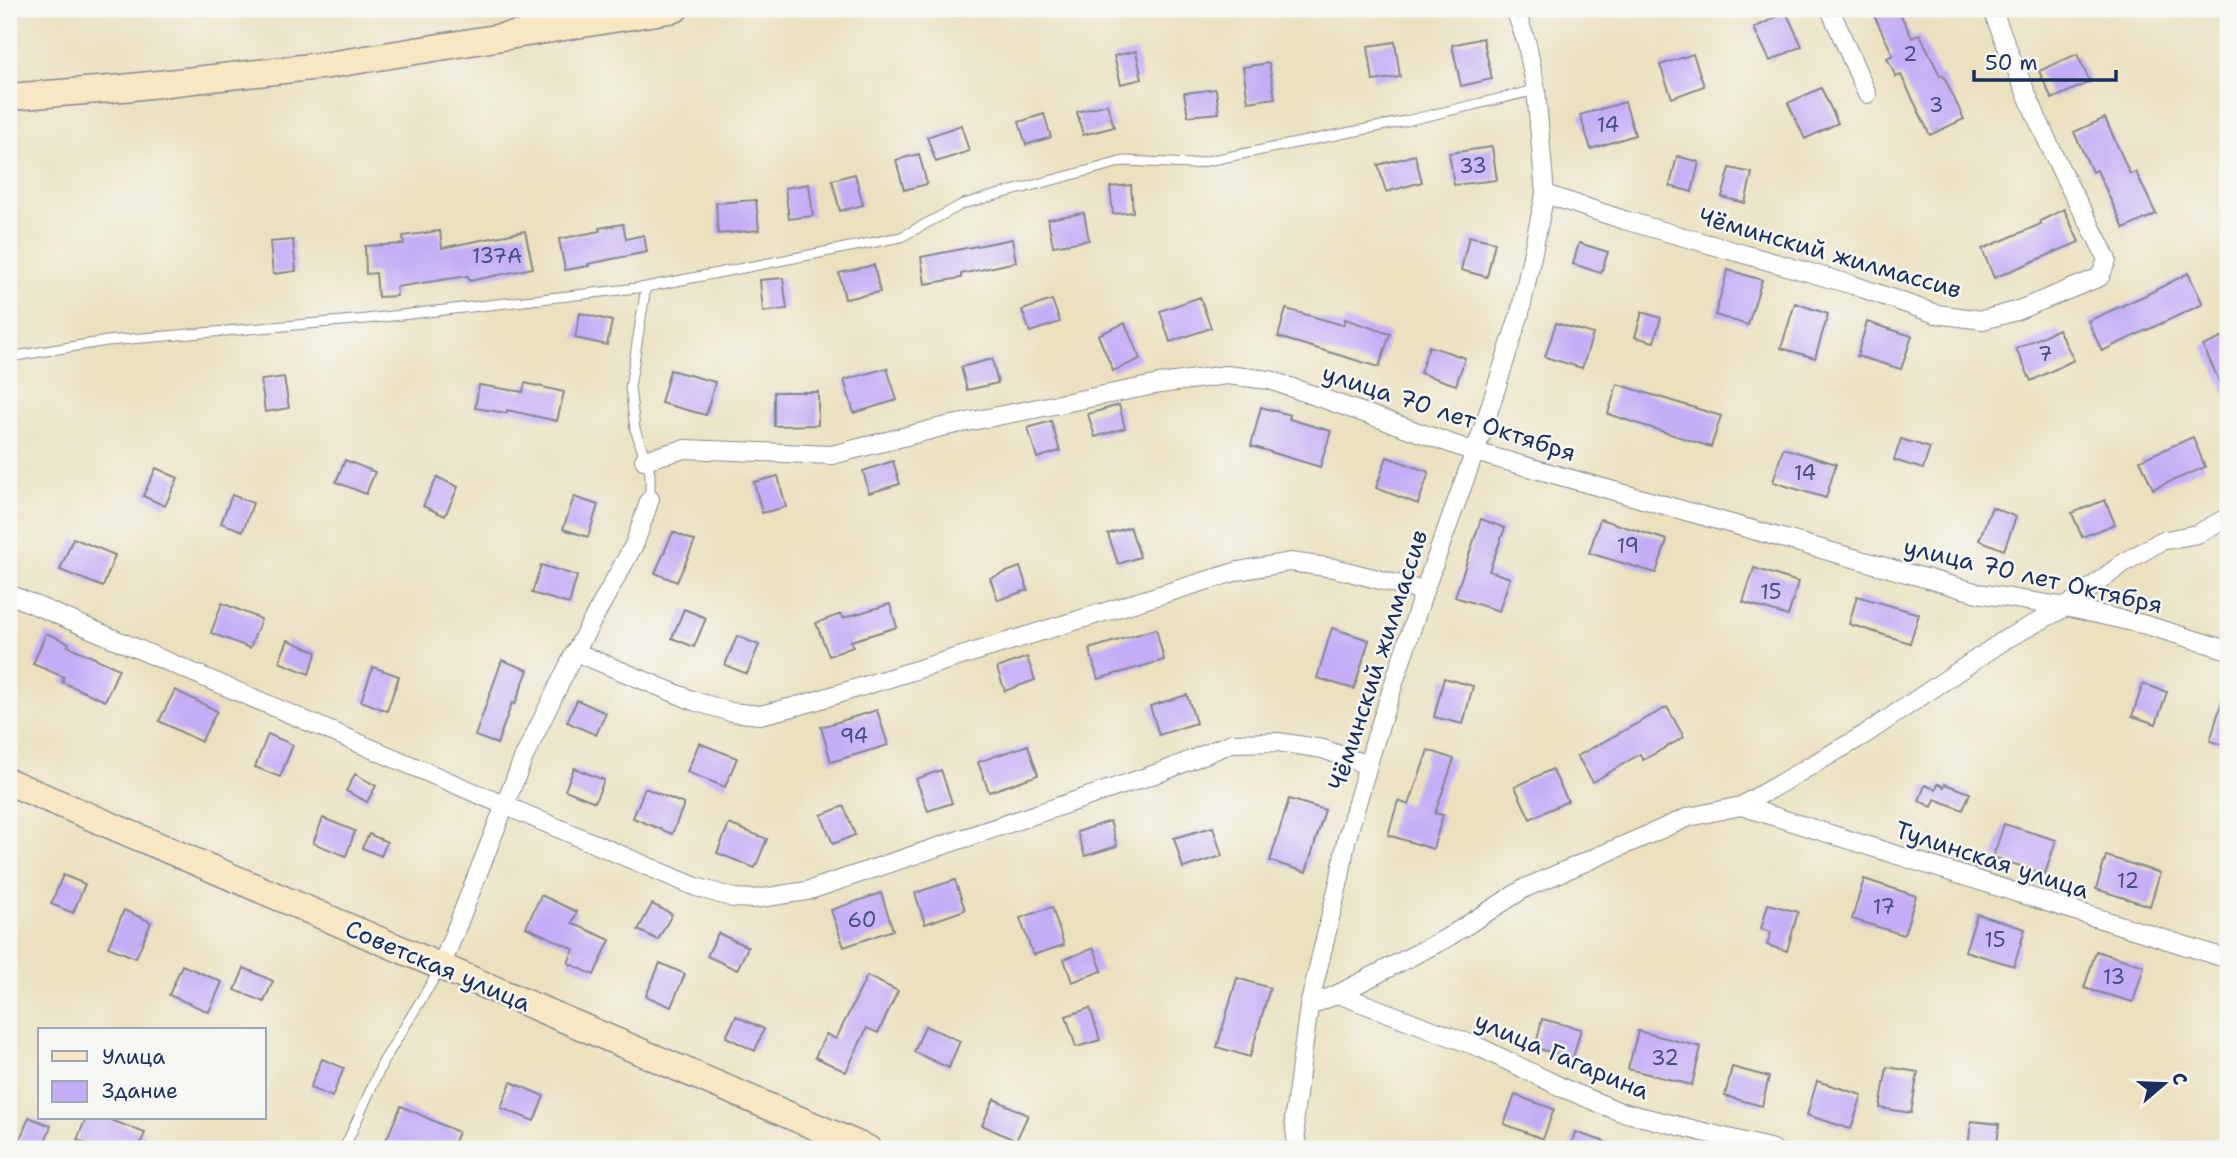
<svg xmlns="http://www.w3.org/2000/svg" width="2237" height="1158" font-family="'Shantell Sans',sans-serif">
  <rect width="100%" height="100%" fill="#f6f6f2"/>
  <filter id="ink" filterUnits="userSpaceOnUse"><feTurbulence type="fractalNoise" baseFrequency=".0143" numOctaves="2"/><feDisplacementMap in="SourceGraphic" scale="14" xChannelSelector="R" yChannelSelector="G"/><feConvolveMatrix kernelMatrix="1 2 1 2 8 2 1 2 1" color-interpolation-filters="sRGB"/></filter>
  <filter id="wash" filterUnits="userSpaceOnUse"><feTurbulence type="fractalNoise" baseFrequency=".00686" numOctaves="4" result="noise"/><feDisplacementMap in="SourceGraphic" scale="28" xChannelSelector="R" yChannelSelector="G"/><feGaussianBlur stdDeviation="1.57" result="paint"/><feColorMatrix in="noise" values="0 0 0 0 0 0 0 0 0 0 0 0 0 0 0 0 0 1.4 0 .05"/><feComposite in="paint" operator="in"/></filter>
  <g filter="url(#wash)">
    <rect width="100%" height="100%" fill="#ebe1bf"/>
    <g id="blocks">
      <path fill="#c5adf6" d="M1871 9H1898L1912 38 1920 34 1940 76 1943 75 1964 119 1930 135 1901 75 1896 77 1887 58 1893 55Z
        M1786 12 1802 46 1770 61 1754 28Z
        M1483 38 1492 79 1461 86 1452 45Z
        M1395 42 1400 77 1373 81 1368 46Z
        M1136 51 1142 79 1121 84 1114 56Z
        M1693 54 1704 86 1672 98 1660 65Z
        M2077 54 2090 82 2052 99 2039 71Z
        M1269 63 1275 98 1248 102 1243 67Z
        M1821 88 1838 123 1805 139 1788 103Z
        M1216 89 1219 113 1188 116 1184 93Z
        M1625 102 1635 135 1591 149 1580 115Z
        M1107 104 1114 127 1083 135 1077 112Z
        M1044 114 1051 137 1026 145 1019 122Z
        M2105 118 2130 174 2136 172 2156 214 2124 229 2097 170 2092 172 2074 132Z
        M961 125 969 151 936 162 927 137Z
        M1492 147 1497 180 1454 185 1449 153Z
        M919 154 927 184 904 190 896 160Z
        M1415 155 1422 182 1386 192 1378 165Z
        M1677 156 1699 162 1692 192 1670 186Z
        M1730 168 1752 173 1745 203 1722 197Z
        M855 174 863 205 840 211 832 180Z
        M809 184 813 216 789 219 785 188Z
        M1131 185 1133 212 1113 214 1110 187Z
        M756 200 759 230 718 234 716 203Z
        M2064 209 2079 242 1994 278 1982 249 2041 224 2040 221Z
        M1084 213 1089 240 1053 246 1048 219Z
        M623 224 626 239 644 235 647 252 588 264 589 266 565 270 559 239 600 231 599 228Z
        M440 231 442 248 525 231 533 268 469 281 468 276 396 287 397 296 378 297 376 273 366 274 365 246 404 244 403 236Z
        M1469 236 1495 242 1487 277 1461 270Z
        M1012 239 1016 262 961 274V278L925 284 921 257Z
        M293 240 296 271 273 274 270 242Z
        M1579 243 1608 252 1601 273 1573 264Z
        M874 265 880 292 845 299 839 273Z
        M1728 270 1762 280 1748 325 1715 315Z
        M2188 273 2203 304 2102 351 2088 321 2146 295Z
        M783 278 787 309 763 312 760 280Z
        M1200 297 1211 328 1170 342 1160 311Z
        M1052 300 1060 322 1030 332 1022 310Z
        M1795 303 1828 314 1815 358 1781 348Z
        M1286 309 1343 325 1345 319 1390 334 1379 367 1278 337Z
        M1642 312 1661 318 1654 342 1635 337Z
        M580 313 612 321 607 345 575 338Z
        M1867 322 1912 336 1901 369 1857 356Z
        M1125 323 1140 359 1113 371 1098 335Z
        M1556 323 1593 334 1582 368 1545 357Z
        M2058 329 2074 360 2031 381 2016 349Z
        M2228 335V400L2203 346Z
        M1429 346 1465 358 1456 385 1420 373Z
        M992 359 998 383 967 390 961 367Z
        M887 368 897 400 854 413 844 380Z
        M670 370 715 382 706 415 661 403Z
        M284 377 289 408 265 412 261 380Z
        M525 383 564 392 557 421 507 410V413L475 408 479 385 523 392Z
        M1617 384 1721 416 1711 447 1608 414Z
        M774 392H818V425L774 426Z
        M1119 405 1125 428 1095 437 1088 414Z
        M1261 407 1290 415 1289 419 1331 431 1320 467 1251 446Z
        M1051 421 1060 451 1037 458 1028 428Z
        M2193 437 2205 467 2153 489 2140 460Z
        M1901 439 1930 448 1923 469 1894 460Z
        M1783 448 1836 464 1826 498 1773 482Z
        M1387 457 1429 472 1418 504 1376 488Z
        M345 460 375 472 366 494 336 482Z
        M893 461 900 484 869 493 863 471Z
        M156 468 178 478 165 506 143 496Z
        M778 476 786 507 762 513 754 482Z
        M437 477 458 487 445 516 423 506Z
        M232 495 253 503 243 531 221 523Z
        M574 497 598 505 588 537 563 529Z
        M2105 500 2115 524 2082 537 2072 513Z
        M1992 507 2016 517 2004 550 1979 540Z
        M1481 519 1505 528 1489 571 1510 578 1499 611 1455 597Z
        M1600 519 1667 540 1656 573 1589 553Z
        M1130 527 1140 557 1118 564 1108 534Z
        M673 532 695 541 677 582 655 573Z
        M73 538 115 555 103 587 60 570Z
        M541 565 577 576 569 604 532 593Z
        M1020 567 1028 590 998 600 990 578Z
        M1754 568 1798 582 1788 616 1743 602Z
        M1857 596 1919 614 1910 643 1849 624Z
        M222 603 261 619 250 648 211 633Z
        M890 604 897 627 851 641 853 647 829 656 816 623 841 614 843 618Z
        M684 609 706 618 694 647 672 638Z
        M1332 628 1369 640 1354 689 1317 678Z
        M1156 629 1164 660 1098 679 1089 649Z
        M46 633 69 643 68 646 119 669 105 701 62 682 64 677 33 664Z
        M737 636 759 645 747 674 725 665Z
        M288 640 317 652 309 674 279 662Z
        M1027 657 1035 680 1005 691 997 668Z
        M502 660 528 670 515 704 512 703 497 744 475 736Z
        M373 667 399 676 387 711 361 701Z
        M1444 678 1473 686 1463 724 1434 717Z
        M2143 684 2167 692 2156 724 2132 716Z
        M175 690 217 711 201 742 159 721Z
        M2224 694 2228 695V746L2210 741Z
        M1187 695 1196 723 1159 735 1150 706Z
        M577 700 606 713 596 735 567 722Z
        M1667 707 1684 737 1643 760 1640 754 1593 782 1577 756Z
        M877 710 888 745 831 762 821 727Z
        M268 734 293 745 280 777 255 767Z
        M699 743 737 758 725 787 687 772Z
        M1028 745 1038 775 989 792 978 762Z
        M1428 750 1454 759 1435 813 1443 815 1433 849 1388 835 1398 801 1409 805Z
        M574 768 604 780 595 802 565 790Z
        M1552 769 1568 801 1530 819 1515 787Z
        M941 770 952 803 928 811 916 779Z
        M355 774 376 786 367 802 346 791Z
        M1938 784 1944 787 1945 784 1970 793 1963 810 1935 799 1932 807 1919 801 1925 785 1936 789Z
        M645 788 684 804 672 834 633 818Z
        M1289 799 1325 810 1306 872 1270 861Z
        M844 806 855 835 833 844 821 815Z
        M323 818 355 831 346 856 313 843Z
        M1110 821 1117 846 1085 856 1077 832Z
        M729 824 767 839 755 868 717 853Z
        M2004 824 2056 840 2045 874 1993 857Z
        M1213 827 1222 856 1183 868 1174 838Z
        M369 834 387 842 381 856 362 848Z
        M2106 856 2160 873 2150 906 2096 889Z
        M63 875 85 884 73 913 51 904Z
        M1864 879 1916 896 1904 935 1852 919Z
        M955 880 965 910 925 924 915 893Z
        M881 893 893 930 844 947 831 910Z
        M541 895 577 912 572 923 610 940 594 975 568 963 574 949 526 927Z
        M652 904 672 914 658 940 638 930Z
        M1768 904 1798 912 1787 951 1767 945 1771 932 1761 929Z
        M1052 907 1064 945 1033 955 1020 918Z
        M124 910 151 922 136 958 108 947Z
        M1977 914 2025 929 2014 966 1965 951Z
        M718 933 748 947 737 970 707 956Z
        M1094 948 1102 971 1072 982 1064 959Z
        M2096 951 2144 966 2133 1002 2084 988Z
        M660 963 685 974 671 1007 646 996Z
        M182 965 222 982 209 1012 169 995Z
        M244 968 273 981 264 1002 235 990Z
        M867 976 898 991 878 1033 867 1028 846 1072 815 1057 826 1034 836 1039Z
        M1237 978 1270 988 1250 1057 1217 1047Z
        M1090 1008 1100 1040 1076 1047 1066 1016Z
        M736 1016 764 1029 755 1051 726 1037Z
        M1542 1019 1581 1029 1573 1058 1535 1048Z
        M925 1026 960 1041 949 1068 914 1052Z
        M1638 1031 1701 1047 1692 1085 1628 1069Z
        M322 1059 344 1068 332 1097 310 1088Z
        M1732 1067 1769 1077 1762 1106 1725 1096Z
        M1887 1067 1918 1072 1911 1113 1880 1108Z
        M1817 1081 1862 1095 1851 1129 1807 1115Z
        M511 1082 544 1096 534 1121 501 1108Z
        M1515 1095 1554 1109 1543 1139 1504 1124Z
        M994 1099 1028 1115 1016 1141 982 1125Z
        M401 1106 458 1132 451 1149H382Z
        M29 1117 51 1126 42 1149H16Z
        M86 1118H106L145 1133 138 1149H99L77 1140Z
        M1971 1121 1999 1124 1997 1149H1968Z
        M1575 1132 1618 1146V1149H1570Z"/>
    </g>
  </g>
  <g filter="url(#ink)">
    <use href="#blocks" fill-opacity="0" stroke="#83888e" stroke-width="2"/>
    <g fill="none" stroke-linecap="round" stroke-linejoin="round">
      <defs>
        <path id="lane" d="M9 357 107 341 366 319 646 287
          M650 499V472L635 429 630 387 646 287 901 237 963 204 1124 161 1192 164 1406 121 1536 90
          M344 1149 383 1062 440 969"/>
        <path id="street" d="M1830 9 1867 94
          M1545 194 1624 220 1853 285 1936 314 1983 320 2016 311 2100 277 2107 260C2093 227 2073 196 2058 164 2034 113 2012 61 1992 9
          M644 460 685 449 832 455 942 427 1160 384 1226 375 1270 380 1475 452 1978 593 2066 607 2146 625 2228 650
          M9 594 696 887 734 898 754 899 807 891 1164 771 1232 743 1278 742 1323 749 1367 765
          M575 652 694 701 731 712 760 715 805 704 1238 571 1290 562 1334 568 1424 591
          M1741 806 2228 959
          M441 967 523 759 575 652 635 543 650 499
          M1338 994 1481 1048 1563 1088 1618 1111 1773 1149
          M1309 1006 1338 994 1445 939 1525 888 1689 817 1741 806 1864 735 2006 639 2066 607 2122 564 2161 541 2197 534 2228 517
          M1297 1149 1294 1117 1309 1006 1340 877 1346 841 1374 744 1424 591 1482 432 1520 313 1545 194 1536 90 1527 44 1515 9"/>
        <path id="secondary" d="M9 97 123 88 329 65 675 9
          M9 782 868 1149"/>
      </defs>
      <use href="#lane" stroke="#83888e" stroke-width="11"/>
      <use href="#street" stroke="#83888e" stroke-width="20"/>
      <use href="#secondary" stroke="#83888e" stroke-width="29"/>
      <use href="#lane" stroke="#fff" stroke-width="9"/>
      <use href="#street" stroke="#fff" stroke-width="18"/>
      <use href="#secondary" stroke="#f7e8c3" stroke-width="26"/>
    </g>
  </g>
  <g text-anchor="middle" stroke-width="5" stroke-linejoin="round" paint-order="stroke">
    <g font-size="21" fill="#464e84">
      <text x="1910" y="61">2</text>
      <text x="1936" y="112">3</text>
      <text x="1608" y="132">14</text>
      <text x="1473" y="173">33</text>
      <text x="497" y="263">137А</text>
      <text x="2045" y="361">7</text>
      <text x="1805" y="480">14</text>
      <text x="1628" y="553">19</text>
      <text x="1771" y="599">15</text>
      <text x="854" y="743">94</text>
      <text x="2128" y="888">12</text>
      <text x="1884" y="914">17</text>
      <text x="862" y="927">60</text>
      <text x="1995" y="947">15</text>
      <text x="2114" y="984">13</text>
      <text x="1665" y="1065">32</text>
    </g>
    <g font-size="24" fill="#1b2f5e" stroke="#f6f6f2">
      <text transform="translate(1830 253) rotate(16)" y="8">Чёминский жилмассив</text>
      <text transform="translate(1449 413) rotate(18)" y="8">улица 70 лет Октября</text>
      <text transform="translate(2033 576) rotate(13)" y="8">улица 70 лет Октября</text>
      <text transform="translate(1378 660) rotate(-72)" y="8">Чёминский жилмассив</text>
      <text transform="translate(1992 860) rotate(18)" y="8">Тулинская улица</text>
      <text transform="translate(438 966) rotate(23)" y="8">Советская улица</text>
      <text transform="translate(1562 1056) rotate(23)" y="8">улица Гагарина</text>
    </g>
  </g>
  <rect width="2237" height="1158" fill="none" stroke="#f6f6f2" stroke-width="35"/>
  <rect x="38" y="1028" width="228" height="91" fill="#f6f6f2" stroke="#9ea6b7" stroke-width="2"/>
  <rect x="52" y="1051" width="35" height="10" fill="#f7e8c3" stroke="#9ea6b7" stroke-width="2"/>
  <text x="102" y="1064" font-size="21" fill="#1b2f5e">Улица</text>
  <rect x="52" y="1081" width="35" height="21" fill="#c5adf6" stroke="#9ea6b7" stroke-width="2"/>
  <text x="102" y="1098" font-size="21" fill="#1b2f5e">Здание</text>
  <g transform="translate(2164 1084) rotate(71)" stroke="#f6f6f2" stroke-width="5" paint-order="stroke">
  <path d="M0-5L12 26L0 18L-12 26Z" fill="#1b2f5e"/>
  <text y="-10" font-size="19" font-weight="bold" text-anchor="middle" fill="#1b2f5e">С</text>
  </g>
  <path d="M1974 70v10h142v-10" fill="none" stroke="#1b2f5e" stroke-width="3.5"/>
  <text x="1985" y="70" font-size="21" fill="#1b2f5e" stroke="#f6f6f2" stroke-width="5" paint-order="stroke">50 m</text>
</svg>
